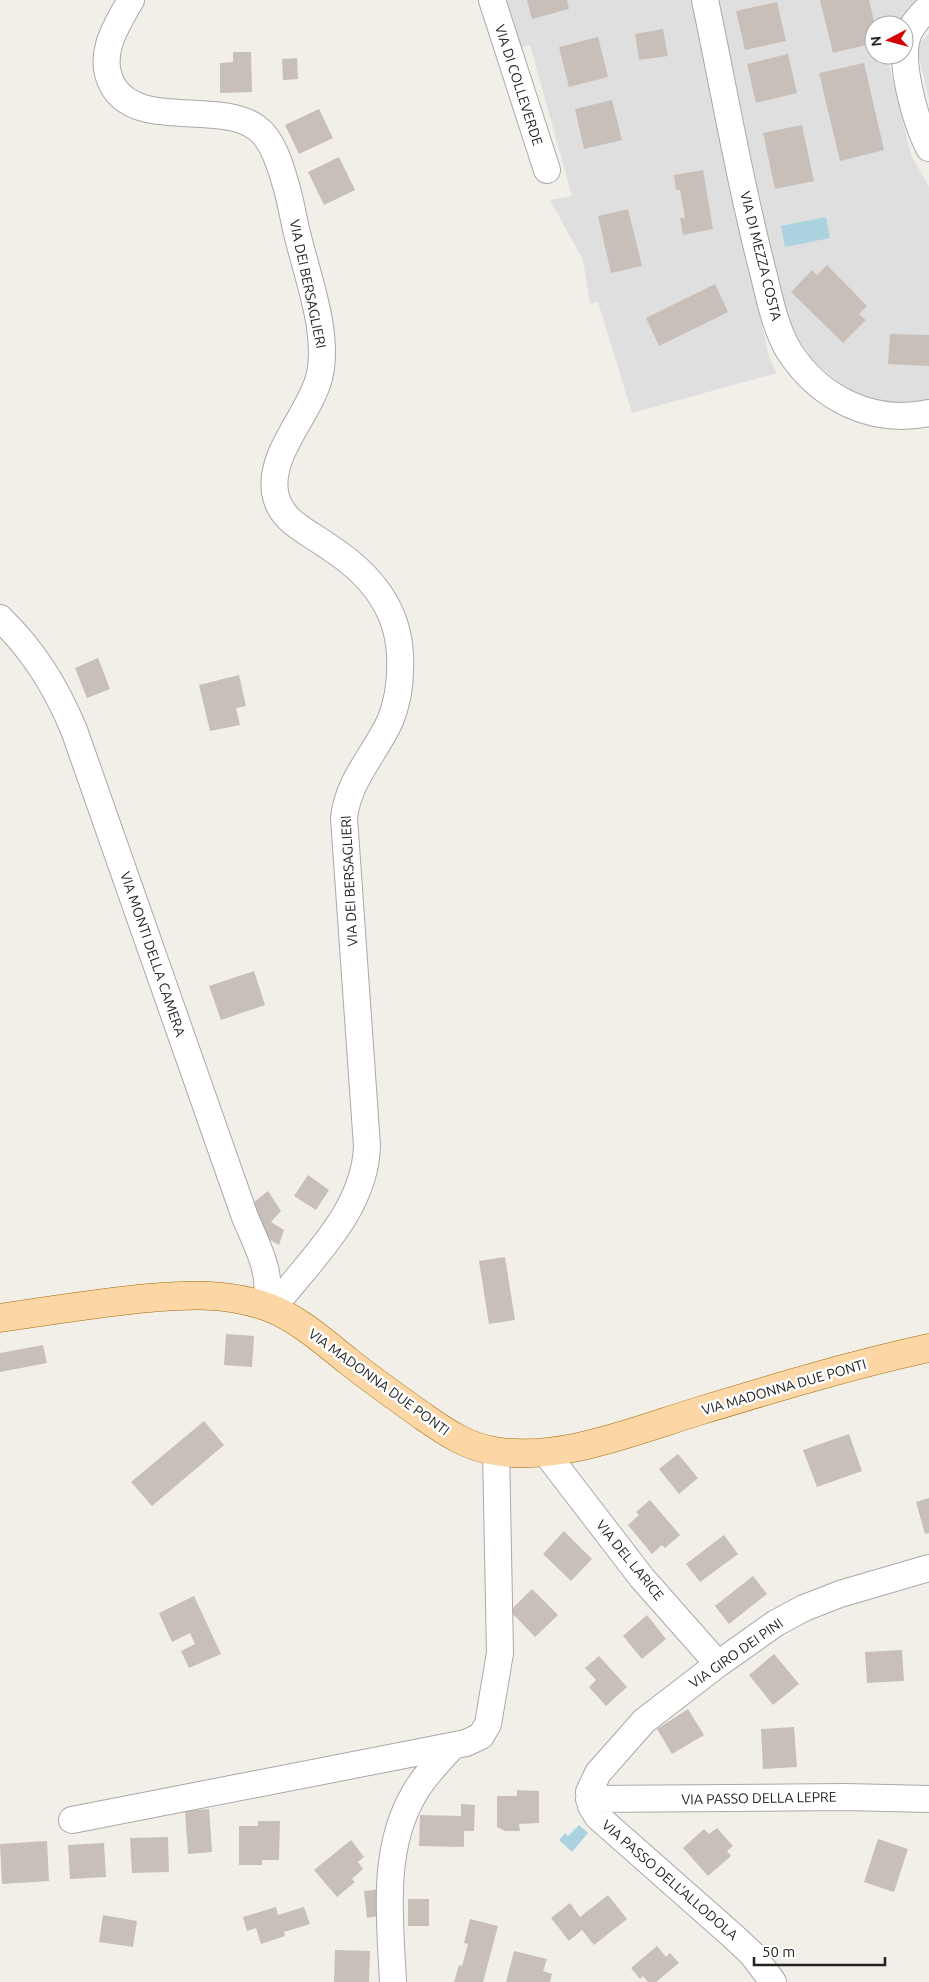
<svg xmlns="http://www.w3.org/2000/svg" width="929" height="1982" font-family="Ubuntu,sans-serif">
  <rect width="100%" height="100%" fill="#f2efe9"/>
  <path fill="#e0dfdf" d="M506 0H691L769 357 777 373 632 413 598 302 590 304 583 260 550 200 572 196 530 45 517 49Z
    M718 0H920L899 25H874V55H891L889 64 911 155 929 187V401L906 406 871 401 840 384 813 360 783 318Z
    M929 33V99L918 53 920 43Z"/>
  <path fill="#aad3df" d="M826 217 830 238 785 247 781 226Z
    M579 1825 588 1833 572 1852 559 1840 565 1833 568 1836Z"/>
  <path fill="#c7bfb8" d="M527 0H567L569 9 532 19Z
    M820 0H869L875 25 874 43 833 53Z
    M777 2 786 41 745 50 736 11Z
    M663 29 668 56 639 60 635 34Z
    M598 37 608 77 569 87 559 47Z
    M233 52H251L252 92 220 93V63L233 62Z
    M788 54 797 93 756 103 747 64Z
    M297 58 298 79 283 80 282 59Z
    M864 63 884 150 840 161 819 73Z
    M612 100 622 140 584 149 575 109Z
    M319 109 333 138 299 154 285 125Z
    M802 125 814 181 775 189 763 133Z
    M339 157 355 190 324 205 308 172Z
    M703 170 713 229 683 235 680 218H685L680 190H676L674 175Z
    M628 209 642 266 611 273 598 216Z
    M827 265 867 306 859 314 866 320 843 343 791 292 812 270 817 275Z
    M715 284 728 312 659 346 646 318Z
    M890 334 929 335V366L888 364Z
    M98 658 110 689 87 698 75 668Z
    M239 675 246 706 236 708 240 725 210 731 199 685Z
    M254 971 265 1005 221 1020 209 986Z
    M308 1175 329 1190 316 1210 294 1196Z
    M268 1191 281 1211 271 1222 284 1230 279 1245 260 1234 249 1206Z
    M505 1257 515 1320 489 1324 479 1261Z
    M226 1334 254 1336 252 1367 224 1365Z
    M43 1345 47 1363 0 1372V1353Z
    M204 1421 224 1445 152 1506 131 1482Z
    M849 1434 862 1471 817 1487 803 1450Z
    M678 1454 698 1478 679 1494 659 1469Z
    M929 1498V1533L925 1534 916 1502Z
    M650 1500 680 1535 665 1548 662 1545 652 1554 628 1525 639 1515 636 1512Z
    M564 1531 592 1559 571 1581 543 1554Z
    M724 1535 738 1554 700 1582 686 1564Z
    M753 1576 767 1594 729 1624 715 1606Z
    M532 1589 558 1615 535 1637 510 1611Z
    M194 1596 221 1654 189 1668 181 1651 195 1644 190 1633 172 1642 159 1613Z
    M647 1615 666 1639 642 1659 623 1636Z
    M902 1650 904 1681 867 1683 865 1652Z
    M774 1654 799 1684 773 1705 749 1675Z
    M599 1656 627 1687 606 1706 589 1687 596 1680 585 1668Z
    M688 1709 704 1735 672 1754 657 1729Z
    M794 1727 797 1767 763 1769 761 1729Z
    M517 1790 539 1791V1823L519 1824 520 1831H505L497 1827V1796H517Z
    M461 1804 475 1805 474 1831H464V1847L419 1846 420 1815 461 1816Z
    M209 1809 212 1852 188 1854 185 1811Z
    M258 1821H280L279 1860H262V1865H239V1826H258Z
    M717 1828 733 1846 727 1851 731 1856 708 1876 683 1848 704 1829 709 1834Z
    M168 1837 169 1872 132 1873 130 1838Z
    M878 1839 908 1849 894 1892 864 1882Z
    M351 1840 364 1857 358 1862 363 1869 352 1879 355 1882 337 1897 314 1870Z
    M47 1841 49 1881 2 1884 0 1844Z
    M104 1843 106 1877 70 1879 68 1845Z
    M381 1889 384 1915 367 1918 364 1891Z
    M608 1895 627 1919 594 1945 582 1930 569 1941 551 1918 570 1903 580 1917Z
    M408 1899H429V1926H408Z
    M276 1907 278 1915 304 1907 310 1924 284 1932 285 1936 261 1944 256 1928 247 1931 243 1917Z
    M103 1915 137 1921 133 1947 99 1942Z
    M470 1919 498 1926 483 1982H454L459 1965 462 1966 468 1944 464 1943Z
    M657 1946 666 1957 670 1953 679 1963 656 1982H648L643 1976 640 1979 631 1968Z
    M335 1950 370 1951 369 1982H334Z
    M514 1951 547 1959 543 1971 552 1974 550 1982H506Z"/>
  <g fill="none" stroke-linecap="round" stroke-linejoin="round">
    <defs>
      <path id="minor" d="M131 0C116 26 96 56 113 86 138 130 219 100 257 128 272 139 280 164 285 182 291 200 293 219 298 237 308 279 330 335 319 378 309 415 269 453 275 492 279 520 305 530 326 545 367 571 398 605 400 655 401 677 399 700 390 721 375 754 348 780 344 818L367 1146C365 1211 310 1260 272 1309
        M492 0 547 170
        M705 0C724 89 739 180 762 268 769 295 774 326 789 351 820 399 873 425 929 413
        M929 7C921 15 912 24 908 35 898 61 916 123 929 148
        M0 618C34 651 56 687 74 730L245 1217C257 1246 274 1274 265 1306
        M546 1453 642 1578 718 1664
        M589 1799 845 1797 929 1799
        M72 1820 466 1743 481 1736 488 1724 500 1653 496 1451
        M393 1982C390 1920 381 1850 414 1794 424 1776 439 1761 453 1746
        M773 1982 752 1954 734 1937 598 1817 591 1806 589 1792 598 1773 644 1721 718 1664 776 1623 804 1608 840 1594 929 1568"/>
      <path id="major" d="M0 1318C46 1311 92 1304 138 1299 184 1295 226 1291 270 1308 300 1320 324 1342 348 1361 373 1381 399 1399 424 1417 447 1433 468 1447 495 1451 561 1462 637 1430 699 1411 775 1388 851 1365 929 1348"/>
    </defs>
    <use href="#minor" stroke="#a9a9a9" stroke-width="28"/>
    <use href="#major" stroke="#a06b00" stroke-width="29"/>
    <use href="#minor" stroke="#fff" stroke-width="26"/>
    <use href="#major" stroke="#fcd6a4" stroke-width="28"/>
  </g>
  <g text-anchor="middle" stroke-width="5" stroke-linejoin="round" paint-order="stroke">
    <g font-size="14" fill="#222" stroke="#fff">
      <text transform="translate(519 85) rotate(72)" y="5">VIA DI COLLEVERDE</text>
      <text transform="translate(761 256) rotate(76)" y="5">VIA DI MEZZA COSTA</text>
      <text transform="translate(308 284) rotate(78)" y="5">VIA DEI BERSAGLIERI</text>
      <text transform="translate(349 881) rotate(-93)" y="5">VIA DEI BERSAGLIERI</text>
      <text transform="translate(153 954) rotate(71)" y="5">VIA MONTI DELLA CAMERA</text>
      <text transform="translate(379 1382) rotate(36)" y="5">VIA MADONNA DUE PONTI</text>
      <text transform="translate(784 1387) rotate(-16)" y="5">VIA MADONNA DUE PONTI</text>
      <text transform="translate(630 1560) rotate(51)" y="5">VIA DEL LARICE</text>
      <text transform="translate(736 1653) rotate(-35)" y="5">VIA GIRO DEI PINI</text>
      <text transform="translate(759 1798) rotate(-1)" y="5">VIA PASSO DELLA LEPRE</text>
      <text transform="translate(670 1880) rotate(41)" y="5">VIA PASSO DELL'ALLODOLA</text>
    </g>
  </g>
  <g transform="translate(889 40) rotate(264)"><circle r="24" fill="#ffffff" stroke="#a7a7a7"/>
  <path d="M0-4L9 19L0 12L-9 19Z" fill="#d40000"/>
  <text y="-8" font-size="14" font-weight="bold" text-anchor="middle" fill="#222222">N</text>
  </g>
  <path d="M754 1957v8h131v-8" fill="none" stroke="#222222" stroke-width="2.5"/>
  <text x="762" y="1957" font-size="15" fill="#222222" stroke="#ffffff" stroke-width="4" paint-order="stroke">50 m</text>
</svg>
